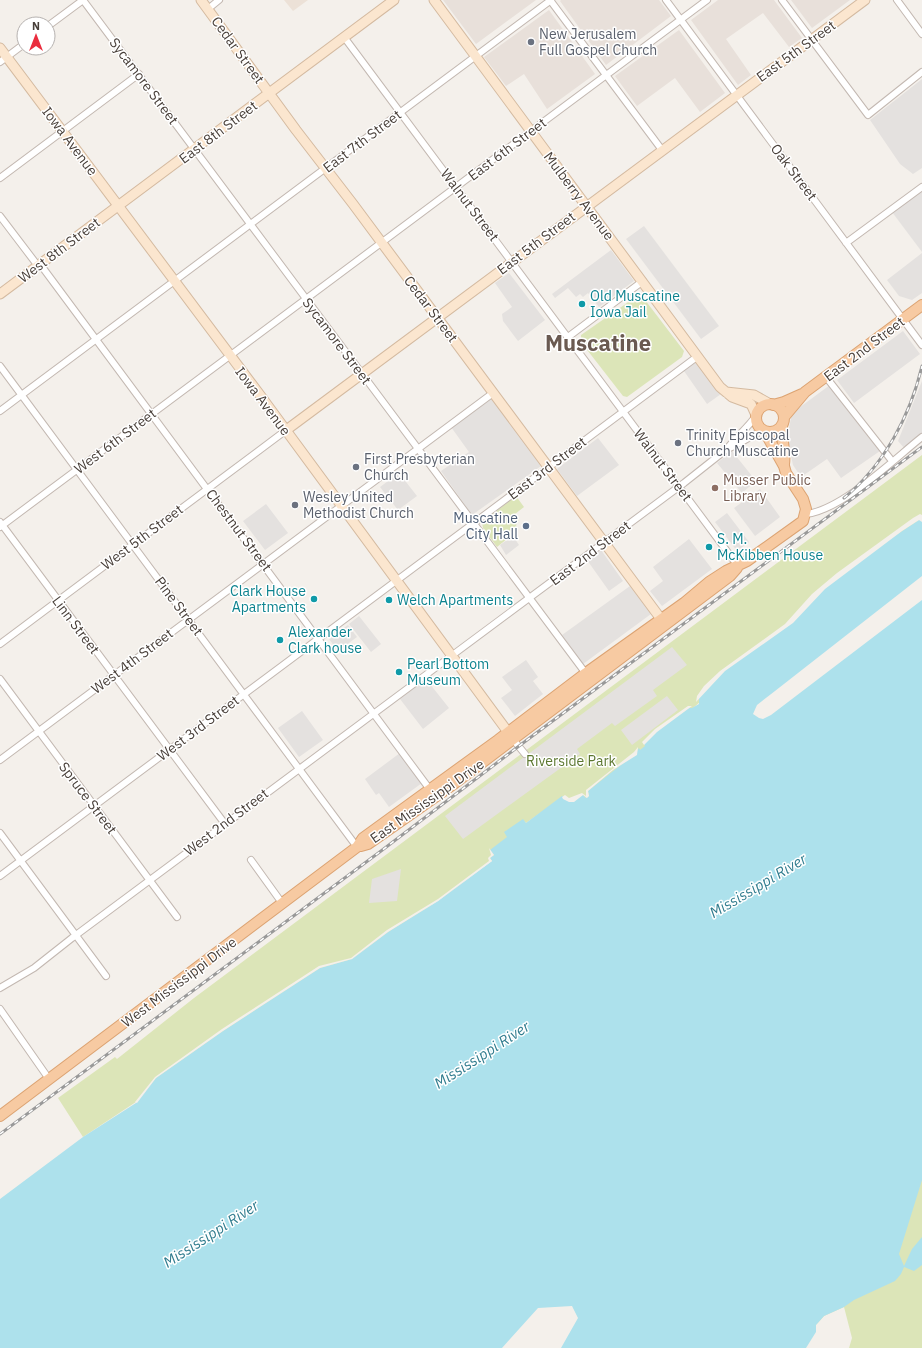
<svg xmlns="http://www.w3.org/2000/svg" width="922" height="1348" font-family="'IBM Plex Sans',sans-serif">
  <rect width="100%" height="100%" fill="#f4f0eb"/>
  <path fill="#e8e0da" d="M443 0H536L476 44Z
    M561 0H659L671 16 606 65 560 1Z
    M718 0H774L802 38 789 47 763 13 726 39 751 75 738 85 691 20Z
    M791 0H850L812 28Z
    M549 10 595 74 547 109 524 74 506 86 484 57Z
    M679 30 725 93 700 112 675 78 637 106 615 76Z"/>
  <path fill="#ece1d7" d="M284 0H308L293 11Z"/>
  <path fill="#dce5b8" d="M637 296H642L684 351 682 357 627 397 623 396 581 342V335Z
    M922 455V518L786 625 664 734 655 775 540 813 526 823 523 820 518 840 452 891 352 959 83 1137 58 1098 115 1057 117 1059 194 998Z
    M516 496 524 507 515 514 519 520 516 525 518 530 497 547 483 528 482 522Z
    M922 1107V1348H849L852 1338 844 1307 824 1316 816 1325Z"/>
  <path fill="#e4e1df" d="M922 79V168L913 174 900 164 870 120Z
    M922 189V252L892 212Z
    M644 226 719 326 701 339 626 239Z
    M611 250 634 281 599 307 588 293 583 297 580 294 576 297 568 288 555 298 552 294Z
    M922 253V293L912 300 899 296 887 280Z
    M509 273 545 320 518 341 503 321 502 314 512 307 495 283Z
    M903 331 920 354 854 403 837 380Z
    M698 361 721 394 707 404 684 371Z
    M922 381V436L905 449 898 441Z
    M830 385 833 386 880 451 841 478 827 459 801 477 793 465 787 438 792 413Z
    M493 398 541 466 472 515 441 471 469 452 451 427Z
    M598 438 619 465 577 496 557 469Z
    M732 451 756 481 742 493 717 463Z
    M399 473 417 496 398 510 380 487Z
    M760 489 780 517 755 536 734 508Z
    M266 504 288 533 265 550 243 521Z
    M727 513 749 542 737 551 715 522Z
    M513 536 519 545 506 555 500 545Z
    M689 539 712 569 662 606 650 591 663 581 653 567Z
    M601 550 623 581 609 591 587 560Z
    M630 586 651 614 583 664 562 635Z
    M359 616 381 644 371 652 349 624Z
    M348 625 357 637 338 651 329 639Z
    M672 647 687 665 653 690 657 696 615 726 612 723 577 749 580 754 463 839 445 816Z
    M526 660 538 677 533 681 543 694 515 716 501 698 512 690 502 677Z
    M426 679 449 708 423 729 400 699Z
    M667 696 678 710 632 745 621 730Z
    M302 711 323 740 299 757 278 728Z
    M400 753 422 783 389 807 379 793 376 795 365 779Z
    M401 869 397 901 369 903 372 879Z"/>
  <path fill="#ade1ec" d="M922 518V1180L899 1254 904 1266 912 1249 922 1237V1265L914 1271 904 1267 901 1274 895 1281 854 1300 844 1307 824 1316 816 1325V1332L806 1348H561L578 1318 572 1306 538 1308 502 1348H0V1199L83 1137 136 1103 156 1078 223 1031 320 968 352 959 388 932 438 901 492 861 490 858 494 855 490 850 507 837 504 832 523 819 526 823 562 796 569 800 583 795 586 798 589 796 588 791 636 753 639 748 640 750 645 746 644 744 657 731 689 708H692L699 704V697L721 672 786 625 814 596 866 555Z"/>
  <path fill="#f4f0eb" d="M920 514 922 515V522L919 520 902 531 825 589 793 623 725 671 696 702 697 696 704 686 720 671 785 624 812 594 837 573 913 518Z
    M922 576V600L771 715 763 719 759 718 753 714 757 705 775 691Z
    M688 706H692L657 732 644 745 642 742 655 729Z
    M638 747 637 755 613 770 588 791 589 796 587 798 583 795 574 802H569L563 799 562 797 565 795 569 798 582 793 586 796V790L634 752Z
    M489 848 494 855 490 858 492 861 438 901 388 932 352 959 320 968 223 1031 156 1078 137 1103 135 1102 155 1077 222 1029 319 966 351 958 387 930 438 899 489 861 488 858 491 855Z"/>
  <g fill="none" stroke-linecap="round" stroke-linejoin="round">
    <defs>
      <path id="street" d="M83 0 587 675
        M550 0 662 150
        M666 0 922 345
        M782 0 868 115 922 72
        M897 0 922 34
        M208 9 219 0
        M48 26 83 0
        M344 37 738 566
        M0 62 24 44
        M0 178 139 74
        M0 216 38 266
        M846 243 922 187
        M40 264 431 791
        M568 337 643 281
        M0 366 357 847
        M826 377 892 461
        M0 411 551 0
        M727 449C740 445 750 435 763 431
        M806 514C842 510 893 460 922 437
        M0 522 225 824
        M0 527 707 0
        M0 644 285 431
        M0 679 177 917
        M511 737 525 754
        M0 760 493 393
        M0 833 106 976
        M251 860 282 903
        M0 876 698 356
        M0 988 34 968 72 938 684 483 727 449C735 437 747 429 755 417
        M0 1009 49 1079"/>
      <path id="secondary" d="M201 0 296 130 353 204 661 619
        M434 0 720 387 732 397 751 404 756 415
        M0 48 260 395 508 732
        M0 294 394 0
        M726 392 754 395 770 404
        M285 431 865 0"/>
      <path id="primary" d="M756 418a14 14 0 1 1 28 0a14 14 0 1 1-28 0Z
        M773 405 784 402 802 394
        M784 417 805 392 922 305
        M782 426C781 439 786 451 784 464
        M361 846 368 844 455 783 730 576 737 568
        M0 1116 357 847 363 838 498 740 586 673 684 603 709 582 726 571 747 561 803 521 806 509 803 499 786 473 784 466 765 432"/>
    </defs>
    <use href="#street" stroke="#c3b8b1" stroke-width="8"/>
    <use href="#secondary" stroke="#d4baa0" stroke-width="11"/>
    <use href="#primary" stroke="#dca372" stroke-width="12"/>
    <use href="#street" stroke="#fff" stroke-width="6"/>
    <use href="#secondary" stroke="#fbe6cf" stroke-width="9"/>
    <use href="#primary" stroke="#f7caa2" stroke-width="10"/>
    <defs>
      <path id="rail" d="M844 498C884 465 910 416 922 366
        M0 1134 381 851 527 740 922 447"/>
    </defs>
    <use href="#rail" stroke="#999" stroke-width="3"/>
    <use href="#rail" stroke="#fff" stroke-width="1.5" stroke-dasharray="4.5" stroke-linecap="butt"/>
  </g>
  <g fill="#6b7280" stroke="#fff" stroke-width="1.5">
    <circle cx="531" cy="42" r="4"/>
    <circle cx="678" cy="443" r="4"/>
    <circle cx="356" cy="467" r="4"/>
    <circle cx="295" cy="505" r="4"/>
  </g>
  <g fill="#0f9aa8" stroke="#fff" stroke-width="1.5">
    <circle cx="582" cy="304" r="4"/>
    <circle cx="709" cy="547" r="4"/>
    <circle cx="314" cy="599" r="4"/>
    <circle cx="389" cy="600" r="4"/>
    <circle cx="280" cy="640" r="4"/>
    <circle cx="399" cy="672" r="4"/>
  </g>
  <circle fill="#8d6e63" stroke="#fff" stroke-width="1.5" cx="715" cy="488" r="4"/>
  <circle fill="#5c6f8a" stroke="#fff" stroke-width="1.5" cx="526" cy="526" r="4"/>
  <g text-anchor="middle" stroke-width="3" stroke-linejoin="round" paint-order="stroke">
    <g font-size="14" fill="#5b616d" stroke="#fff" text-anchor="start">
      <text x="539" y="39">New Jerusalem<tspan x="539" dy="16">Full Gospel Church</tspan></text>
      <text x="686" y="440">Trinity Episcopal<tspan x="686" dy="16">Church Muscatine</tspan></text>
      <text x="364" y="464">First Presbyterian<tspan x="364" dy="16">Church</tspan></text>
      <text x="303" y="502">Wesley United<tspan x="303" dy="16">Methodist Church</tspan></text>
    </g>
    <g font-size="14" fill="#483f39" stroke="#fff">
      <text transform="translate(238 50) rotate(54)" y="5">Cedar Street</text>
      <text transform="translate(796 51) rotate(-36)" y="5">East 5th Street</text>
      <text transform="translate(144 81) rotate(53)" y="5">Sycamore Street</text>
      <text transform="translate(218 132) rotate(-37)" y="5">East 8th Street</text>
      <text transform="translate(70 141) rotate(53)" y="5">Iowa Avenue</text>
      <text transform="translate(362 141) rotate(-37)" y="5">East 7th Street</text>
      <text transform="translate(507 149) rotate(-37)" y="5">East 6th Street</text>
      <text transform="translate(794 172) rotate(53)" y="5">Oak Street</text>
      <text transform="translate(579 196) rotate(53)" y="5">Mulberry Avenue</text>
      <text transform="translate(470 205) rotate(53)" y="5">Walnut Street</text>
      <text transform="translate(536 243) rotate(-37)" y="5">East 5th Street</text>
      <text transform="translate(59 250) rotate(-37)" y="5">West 8th Street</text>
      <text transform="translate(431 309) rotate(53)" y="5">Cedar Street</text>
      <text transform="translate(337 341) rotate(53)" y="5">Sycamore Street</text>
      <text transform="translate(864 349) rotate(-37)" y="5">East 2nd Street</text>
      <text transform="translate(263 401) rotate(53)" y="5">Iowa Avenue</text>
      <text transform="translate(115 441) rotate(-37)" y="5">West 6th Street</text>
      <text transform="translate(663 465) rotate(53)" y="5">Walnut Street</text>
      <text transform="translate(547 468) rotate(-37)" y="5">East 3rd Street</text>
      <text transform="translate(239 530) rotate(53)" y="5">Chestnut Street</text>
      <text transform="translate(142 537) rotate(-37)" y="5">West 5th Street</text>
      <text transform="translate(590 553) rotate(-37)" y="5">East 2nd Street</text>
      <text transform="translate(179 606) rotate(53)" y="5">Pine Street</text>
      <text transform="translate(76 625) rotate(53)" y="5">Linn Street</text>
      <text transform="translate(132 661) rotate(-37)" y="5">West 4th Street</text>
      <text transform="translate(198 728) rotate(-37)" y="5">West 3rd Street</text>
      <text transform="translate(88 798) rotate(53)" y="5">Spruce Street</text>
      <text transform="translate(427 801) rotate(-35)" y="5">East Mississippi Drive</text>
      <text transform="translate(226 822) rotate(-37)" y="5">West 2nd Street</text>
      <text transform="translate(179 982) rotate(-37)" y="5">West Mississippi Drive</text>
    </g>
    <g font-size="14" fill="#0d838f" stroke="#fff" text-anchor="start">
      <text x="590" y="301">Old Muscatine<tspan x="590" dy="16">Iowa Jail</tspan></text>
      <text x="717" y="544">S. M.<tspan x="717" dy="16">McKibben House</tspan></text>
      <text x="306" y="596" text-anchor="end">Clark House<tspan x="306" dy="16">Apartments</tspan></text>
      <text x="397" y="605">Welch Apartments</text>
      <text x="288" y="637">Alexander<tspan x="288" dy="16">Clark house</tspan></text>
      <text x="407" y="669">Pearl Bottom<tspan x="407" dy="16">Museum</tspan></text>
    </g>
    <g font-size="14" fill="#785e54" stroke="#fff" text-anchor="start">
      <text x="723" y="485">Musser Public<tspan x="723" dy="16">Library</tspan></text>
    </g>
    <g font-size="14" fill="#4e5e75" stroke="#fff" text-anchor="end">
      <text x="518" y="523">Muscatine<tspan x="518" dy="16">City Hall</tspan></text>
    </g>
    <g font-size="14" fill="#5c7730" stroke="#fff">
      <text x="571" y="766">Riverside Park</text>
    </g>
    <g font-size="15" font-style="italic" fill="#317d8f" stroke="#fff">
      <text transform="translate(758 886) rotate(-31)" y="5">Mississippi River</text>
      <text transform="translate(482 1055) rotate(-33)" y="5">Mississippi River</text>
      <text transform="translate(211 1234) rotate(-33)" y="5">Mississippi River</text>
    </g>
    <g font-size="22" font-weight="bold" fill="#6a5a51" stroke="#fff">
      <text x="598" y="351">Muscatine</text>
    </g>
  </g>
  <g transform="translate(36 36)"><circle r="19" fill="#ffffff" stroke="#b6b2b0"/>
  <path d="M0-3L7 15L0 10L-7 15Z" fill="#ea2d3e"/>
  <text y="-6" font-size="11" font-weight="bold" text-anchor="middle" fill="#483f39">N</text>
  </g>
</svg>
